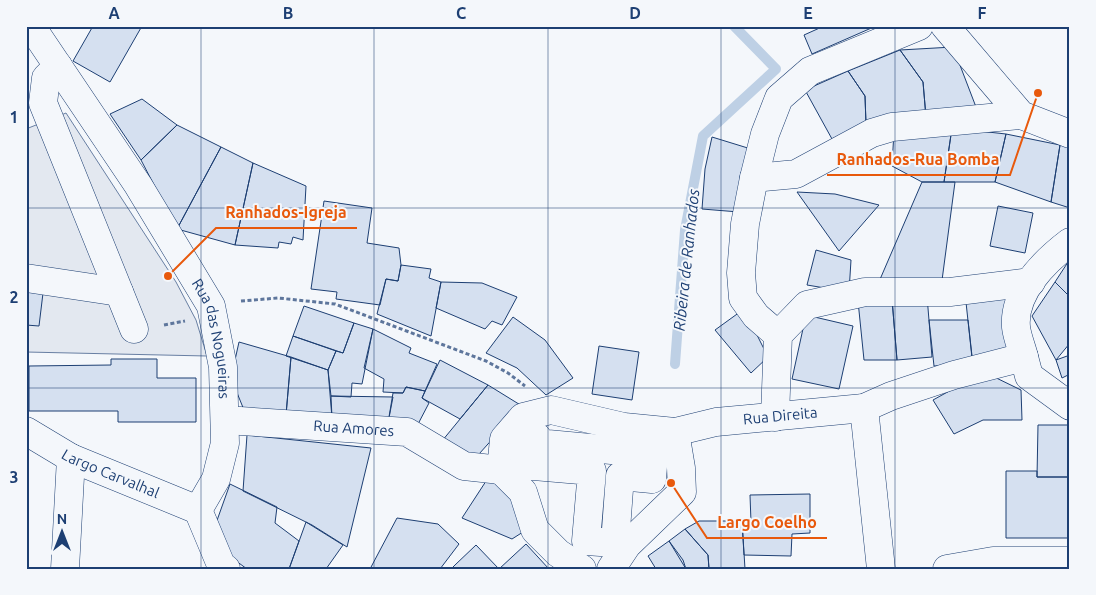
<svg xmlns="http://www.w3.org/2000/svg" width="1096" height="595" font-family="Ubuntu,sans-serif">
  <rect width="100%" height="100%" fill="#f4f7fb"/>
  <path fill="#e3e8f0" stroke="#687fa3" d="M66 113 176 282 196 320 207 356 26 352V129Z"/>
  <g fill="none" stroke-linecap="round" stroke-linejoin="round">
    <path stroke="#bed0e5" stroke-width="10" d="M675 364 685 230 703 136 776 69 734 26"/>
  </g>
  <path fill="#d5e0f0" stroke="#1d3f73" d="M93 26H142L110 82 73 61Z
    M876 26 812 54 804 35 824 26Z
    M953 47 976 107 926 117 923 82 900 50Z
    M900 50 923 82 926 117 866 124 865 96 848 71Z
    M848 71 865 96 866 124 832 139 805 90Z
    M142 99 177 125 141 160 110 114Z
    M177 125 221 147 177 229 141 160Z
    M952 128 944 182H922L892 166 894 131Z
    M952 128 1006 134 995 182H944Z
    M1006 134 1060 145 1051 202 995 182Z
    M712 137 751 149 739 212 702 209 705 169Z
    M1060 145 1070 147V208L1051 202Z
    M221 147 253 163 235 245 177 229Z
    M253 163 306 186 303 240 293 237 291 244 279 242 278 248 235 245Z
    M922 182H955L941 288 878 284Z
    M797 192 835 194 879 205 839 251Z
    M324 201 372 208 367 243 399 248 401 265 398 281 386 279 380 305 336 299 337 292 311 289Z
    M998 206 1033 213 1025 253 990 246Z
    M816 250 851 260 849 292 807 285Z
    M1070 259V297L1055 282Z
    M401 265 431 269 429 278 441 282 431 336 377 314 386 279 398 281Z
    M441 282 482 283 517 297 502 325 492 321 485 329 436 308Z
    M1055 282 1070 297V343L1056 360 1032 316Z
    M26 292 43 293 39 326 26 325Z
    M965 293H1012L1011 358H972Z
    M927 296 932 357 897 360 892 299Z
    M892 299 897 360H864L858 301Z
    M304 306 354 323 343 353 293 336Z
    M744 309 768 357 751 373 715 330Z
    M806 315 853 326 839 389 792 379Z
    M513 317 545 340 573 378 546 395 517 368 486 353Z
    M929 320H968L973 365 934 366Z
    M354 323 373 329 362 384 352 383 351 397 331 396 328 370 336 351 343 353Z
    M373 329 411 348 409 353 437 364 425 391 406 387 403 393 383 392 384 379 364 368Z
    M293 336 336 351 328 370 286 356Z
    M239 342 291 357 286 415 244 410 231 378Z
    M599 346 639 352 632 400 592 394Z
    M1070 355V374L1062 378 1056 360Z
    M291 357 328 370 332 418 286 415Z
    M111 359H157V378H196V422H118V411H29V366L111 365Z
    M440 360 488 385 460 419 422 398Z
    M984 372 1021 390 1022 420H983L954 434 933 400Z
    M488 385 522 406 479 454 465 457 442 441Z
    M406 387 425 391 422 398 429 403 417 426 388 423 393 393H403Z
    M331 396 393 397 388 423 332 418Z
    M1038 425H1070V477H1037Z
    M247 435 371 448 347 547 312 525 243 491Z
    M1006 471H1037V477H1070V538H1006Z
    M490 475 521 502 523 532 512 539 462 518Z
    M230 484 277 507 275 523 299 541 289 569H247L228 555 215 526Z
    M810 494V533L792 534 791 556 744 555 742 521 751 522 750 495Z
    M397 518 438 524 459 544 440 569H370Z
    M699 521H742L745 569H709L708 555 685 529Z
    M306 522 343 545 326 569H289Z
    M685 529 708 555 709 569H686L669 541Z
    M669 541 683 560 686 569H656L648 556Z
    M526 544 549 569H499Z
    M476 545 499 569H451L455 565Z"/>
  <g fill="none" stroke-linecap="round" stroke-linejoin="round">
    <defs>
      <g id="minor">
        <path id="s1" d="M31 26 138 185 211 306 223 367 225 443 216 479 198 510 221 565 226 569"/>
        <path d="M945 26 1021 115 1070 134"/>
        <path d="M58 66 46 78 43 103 134 329"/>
        <path d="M754 178 796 174 872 133 892 127 1021 115"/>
        <path d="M26 278 119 292"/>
        <path d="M778 335 756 316 743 298 741 273 745 224 754 178 765 134 779 98 810 71 919 26"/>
        <path d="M1024 357C1022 348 1017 337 1016 327 1013 292 1045 261 1070 242"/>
        <path d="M864 408 881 569"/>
        <path d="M775 417 778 335 807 305 865 292H950L1031 282"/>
        <path id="s2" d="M225 420 407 432 464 466 501 470"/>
        <path id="s3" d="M26 431 71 458 198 510"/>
        <path d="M513 435 537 437V443L654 454 652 479 620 476 615 543 586 541 592 471 522 465 521 469 511 468Z"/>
        <path id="s4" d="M501 470 504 439 523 417 551 410 624 427 675 432 716 422 864 408 891 396 954 375 1024 357 1029 376 1070 406"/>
        <path d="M501 470 523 492 535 530 558 553 582 569"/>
        <path d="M65 569 71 458"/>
        <path d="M611 569 627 545 682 492 681 468 675 432"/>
        <path d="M947 569 993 561H1070"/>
      </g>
    </defs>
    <use href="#minor" stroke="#1d3f73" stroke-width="29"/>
    <path stroke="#5e769c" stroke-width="3" stroke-dasharray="4 2.5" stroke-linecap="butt" d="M241 301 278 298 335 304 486 361 508 373 525 386
      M164 325 185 321"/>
    <use href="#minor" stroke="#f4f7fb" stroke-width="28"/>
  </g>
  <path fill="none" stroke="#1d3f73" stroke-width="1" stroke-opacity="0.55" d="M201 26V569M374 26V569M548 26V569M721 26V569M895 26V569M26 208H1070M26 388H1070"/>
  <g text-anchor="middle" stroke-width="4" stroke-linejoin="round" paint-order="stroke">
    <g font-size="15" fill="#1d3f73" stroke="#f4f7fb">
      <text dy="5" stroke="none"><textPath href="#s1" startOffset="365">Rua das Nogueiras</textPath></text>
      <text dy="5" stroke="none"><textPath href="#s4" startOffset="322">Rua Direita</textPath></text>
      <text dy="5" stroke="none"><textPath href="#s2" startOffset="129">Rua Amores</textPath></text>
      <text dy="5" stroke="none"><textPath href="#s3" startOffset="95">Largo Carvalhal</textPath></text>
    </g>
    <g font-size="16" font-style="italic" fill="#1d3f73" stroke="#f4f7fb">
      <text transform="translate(686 260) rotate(-84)" y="6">Ribeira de Ranhados</text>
    </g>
  </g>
  <path fill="none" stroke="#e8590c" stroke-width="2" d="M1038 93L1010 175H827M168 276L216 228H357M671 483L707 538H827"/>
  <g fill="#e8590c" stroke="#f4f7fb" stroke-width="2">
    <circle cx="1038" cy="93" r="5"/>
    <circle cx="168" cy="276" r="5"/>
    <circle cx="671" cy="483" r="5"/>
  </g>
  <g font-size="16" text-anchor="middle" font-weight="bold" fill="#e8590c" stroke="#f4f7fb" stroke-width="4" stroke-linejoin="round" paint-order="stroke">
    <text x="918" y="165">Ranhados-Rua Bomba</text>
    <text x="286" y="218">Ranhados-Igreja</text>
    <text x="767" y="528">Largo Coelho</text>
  </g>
  <rect width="1096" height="595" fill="none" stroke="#f4f7fb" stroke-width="55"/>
  <g transform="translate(62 532)" stroke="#f4f7fb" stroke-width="4" paint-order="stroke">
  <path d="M0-4L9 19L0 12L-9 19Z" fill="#1d3f73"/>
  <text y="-8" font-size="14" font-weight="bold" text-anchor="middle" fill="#1d3f73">N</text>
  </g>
  <rect x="28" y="28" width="1040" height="540" fill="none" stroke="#1d3f73" stroke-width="2"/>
  <g font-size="16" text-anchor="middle" font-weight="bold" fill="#1d3f73">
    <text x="114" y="19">A</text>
    <text x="288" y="19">B</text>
    <text x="461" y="19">C</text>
    <text x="635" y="19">D</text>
    <text x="808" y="19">E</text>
    <text x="982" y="19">F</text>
    <text x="14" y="123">1</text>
    <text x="14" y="303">2</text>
    <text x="14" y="483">3</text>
  </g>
</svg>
